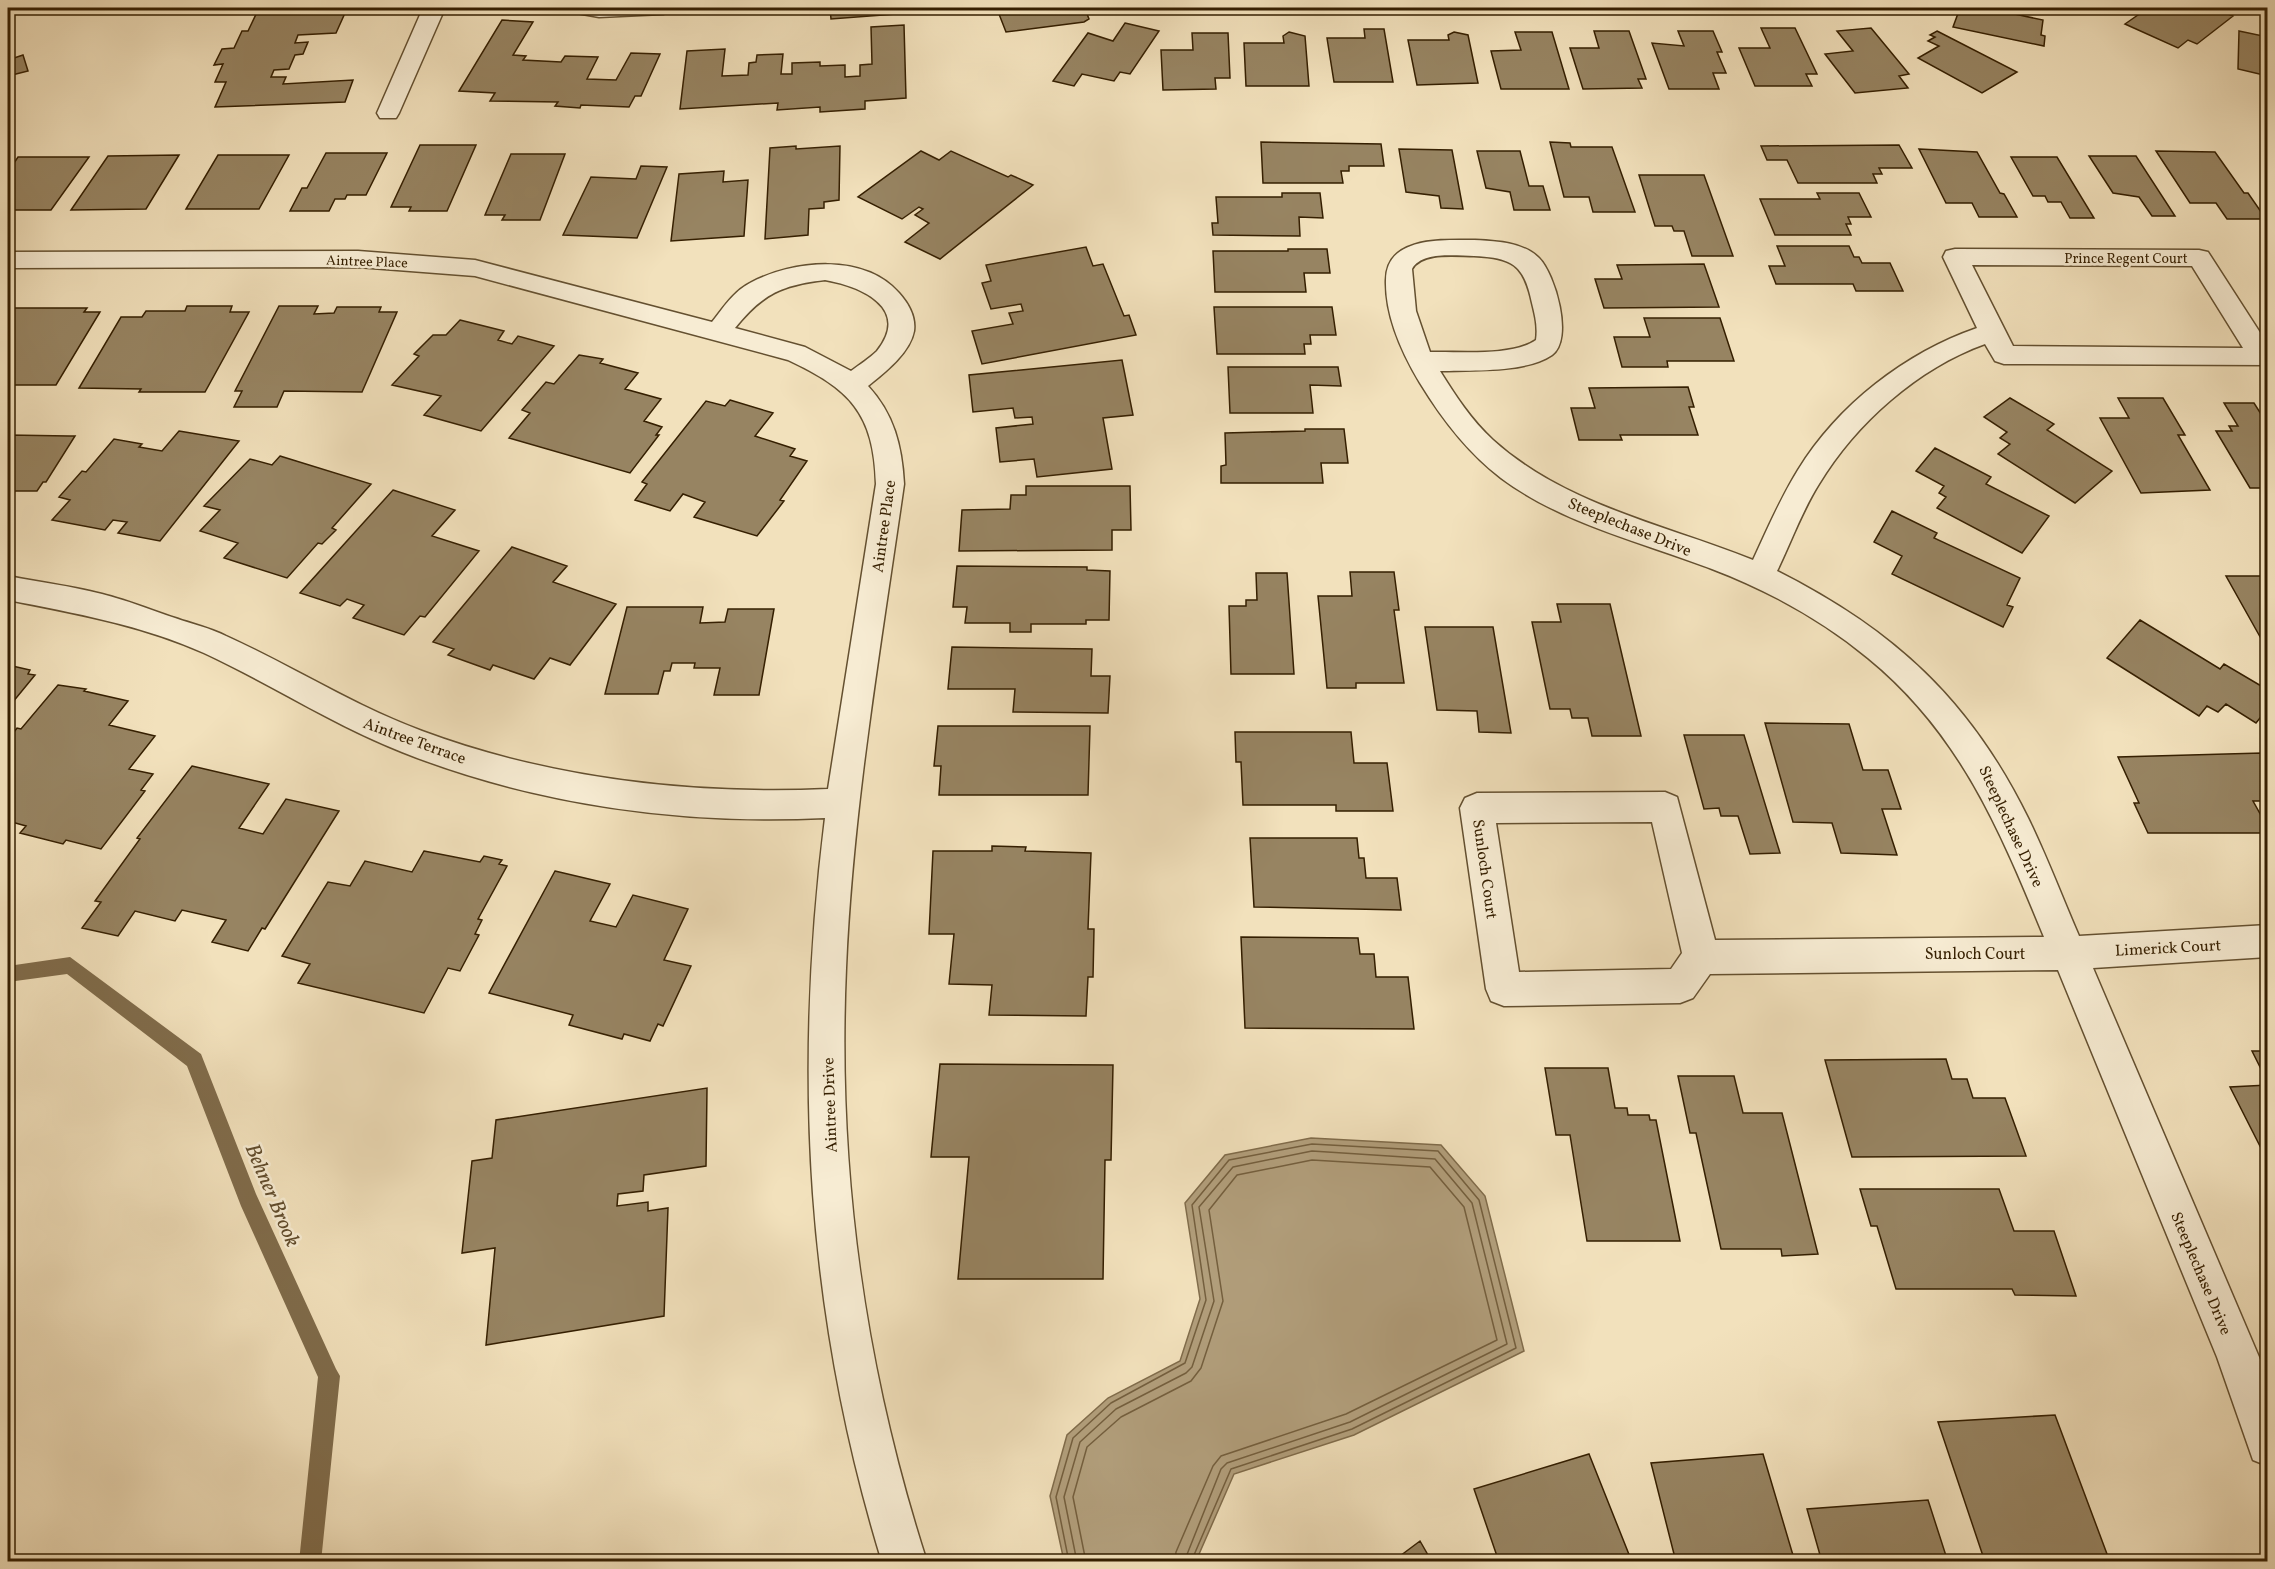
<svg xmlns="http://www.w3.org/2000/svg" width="2275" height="1569" font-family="Vollkorn,serif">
  <rect width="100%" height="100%" fill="#f2e1bc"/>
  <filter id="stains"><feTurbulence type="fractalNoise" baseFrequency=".00333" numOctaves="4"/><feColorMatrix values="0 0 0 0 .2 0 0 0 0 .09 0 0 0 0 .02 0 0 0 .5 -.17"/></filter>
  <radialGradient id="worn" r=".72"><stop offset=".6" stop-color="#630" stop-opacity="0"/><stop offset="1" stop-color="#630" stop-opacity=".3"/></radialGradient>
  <path fill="#b29f7c" stroke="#806c4b" stroke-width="1.5" d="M1311 1138 1441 1145 1485 1196 1524 1351 1354 1435 1234 1474 1196 1561H1064L1050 1496 1067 1435 1108 1398 1180 1361 1200 1299 1185 1203 1225 1155Z"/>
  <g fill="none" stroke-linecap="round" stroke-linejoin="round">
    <path stroke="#745f3e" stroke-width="1.5" d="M1069 1562 1056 1497 1073 1438 1111 1403 1185 1363 1206 1300 1192 1205 1229 1160 1312 1144 1438 1151 1479 1200 1516 1348 1352 1429 1231 1469 1191 1562
      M1077 1562 1064 1497 1080 1442 1116 1409 1186 1373 1192 1367 1214 1301 1199 1207 1233 1167 1312 1151 1435 1159 1472 1203 1507 1344 1350 1422 1227 1463 1221 1469 1184 1562
      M1086 1562 1073 1497 1087 1447 1121 1417 1191 1381 1201 1368 1223 1301 1209 1210 1237 1175 1312 1160 1430 1167 1464 1207 1497 1340 1346 1414 1221 1456 1213 1466 1176 1552 1175 1562"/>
    <path fill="#806c4b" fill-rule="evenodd" d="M70 957 201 1054 256 1194 336 1369 340 1376 321 1562H299L318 1377 241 1206 187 1066 67 974 8 982V966Z"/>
  </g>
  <path fill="#978462" stroke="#351f01" stroke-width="1.5" d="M259 8H323L320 14 345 13 336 33 298 35 295 43 308 42 303 54 295 55 289 69 274 70 271 77H286L283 84 353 80 345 102 215 107 226 82H215L223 64 214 65 222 49 234 48 242 31H248Z
    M830 8H922V12L831 19Z
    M1007 8H1076L1078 12 1087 14 1089 19 1084 22 1006 32 997 9Z
    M1960 8H2000V11L2043 20 2041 35 2045 36 2044 46 1953 27Z
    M2148 8H2172L2180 11 2185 8H2213L2233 16 2197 44 2188 40 2178 48 2125 24Z
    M502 20 533 22 513 55 526 56 523 60 561 62 565 56 598 57 587 79 616 80 631 53 660 54 641 96H635L629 107 581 105 580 108 555 106 558 102 490 101 495 93 459 91Z
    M1125 23 1159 31 1130 74 1120 72 1114 81 1082 74 1074 86 1053 81 1088 33 1113 41Z
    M904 25 906 98 865 101V109L820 112V107L777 110 778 103 680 109 687 51 725 49 722 76 748 75 749 63 756 62 757 55 783 54 781 74H792V63L820 62V66L845 65V77L860 76V65L872 64 871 27Z
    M1761 28H1795L1817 74H1806L1812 86H1755L1739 48H1770Z
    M1871 28 1909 74 1899 76 1908 88 1855 93 1825 54 1853 51 1837 31Z
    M1364 29H1384L1393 82H1334L1327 38H1365Z
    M1594 31H1629L1646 79H1638L1642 88 1583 89 1570 48H1599Z
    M1678 31H1713L1722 52H1717L1726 73H1713L1719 89H1669L1652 43 1684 46Z
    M1937 31 2017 72 1982 93 1918 58 1939 46 1928 41 1935 37 1930 35Z
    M2239 31 2268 37V76L2238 69Z
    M1289 32 1305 36 1309 86H1246L1244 43H1284L1283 36Z
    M1454 32 1468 35 1478 83 1417 85 1408 40H1449L1448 35Z
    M1515 32H1552L1569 89H1501L1491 51 1521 50Z
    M1192 33H1228L1230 78H1215L1216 89 1163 90 1161 50H1193Z
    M23 55 28 71 8 76V60Z
    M1261 142 1381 144 1384 166H1349V171H1341L1343 183H1263Z
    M1550 142 1570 143 1571 147H1612L1635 212H1593L1589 197H1564Z
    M420 145H476L447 211H409L411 207H391Z
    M1899 145 1912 168H1879L1882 174H1873L1877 183H1798L1787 160H1767L1761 146Z
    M796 146V149L840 146 839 200 824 202V208L809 209 808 235 765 239 770 148Z
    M1399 149 1452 150 1463 209 1441 208 1439 196 1406 192Z
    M1919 149 1977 152 2000 193 2004 194 2017 217H1979L1972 203H1946Z
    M921 151 939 160 951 151 1008 177 1011 175 1033 185 940 259 905 242 929 223 915 215 923 209 919 207 902 219 858 197Z
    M1477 151H1520L1529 186H1543L1550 210H1514L1510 192 1486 188Z
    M2156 151 2215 152 2244 193H2248L2266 219H2227L2216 203H2190Z
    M326 153H387L366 195H347L345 199H335L329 211H290L302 188H307Z
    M511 154H565L540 220H502L505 215H485Z
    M179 155 146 209 71 210 108 156Z
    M218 155H289L259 209H186Z
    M2089 156H2136L2175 216H2152L2139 197 2113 193Z
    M18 157H89L51 210H8V172Z
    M2011 157H2057L2094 218H2070L2061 202H2048L2045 196H2033Z
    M641 166 667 167 637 238 563 235 591 177 636 179Z
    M724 171 723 182 748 180 744 236 671 241 679 174Z
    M1639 175H1704L1733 256H1692L1684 231H1674L1672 226H1655Z
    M1282 193H1320L1323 218 1299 217 1300 236 1213 235 1212 223H1218L1216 197H1282Z
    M1817 193H1859L1871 217H1848L1851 224H1846L1851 235H1775L1760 199H1820Z
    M1777 246H1849L1854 257H1859L1862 263H1890L1903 291H1856L1853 284H1776L1769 266H1785Z
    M1086 247 1093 266 1103 264 1124 316 1129 315 1136 335 982 364 972 331 1013 324 1009 313 1023 311 1021 304 991 309 982 283 991 281 986 265Z
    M1288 249H1327L1330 273H1304L1306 292H1215L1213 251H1288Z
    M1704 264 1719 307 1604 308 1595 279H1622L1617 265Z
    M187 306H232L230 312H249L205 392H139L141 389 79 388 121 317H142L146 311H185Z
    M279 306H318L314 314 334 313 337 307H381L379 312H397L362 392 284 391 277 407H234L242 391H235Z
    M1214 307H1332L1336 335H1310L1311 344H1304L1305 354H1217Z
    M8 308H87L84 312H100L56 385H8Z
    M1644 318H1720L1734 361H1667L1668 367H1622L1614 337H1650Z
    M460 320 504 331 498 340 512 344 518 336 554 346 481 431 424 415 441 396 392 385 419 356 414 354 433 335H446Z
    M579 355 603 359 600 363 638 373 625 389 661 399 644 421 662 427 656 435H659L630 473 509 438 530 413 522 410 546 382 554 384Z
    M1122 360 1133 415 1103 418 1112 469 1037 477 1034 459 1000 462 996 428 1033 424 1032 417 1015 418 1013 408 973 412 969 375Z
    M1228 367H1338L1341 386 1310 385 1313 413H1230Z
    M1688 387 1694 407H1689L1698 435H1620L1622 440H1579L1571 408H1595L1589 388Z
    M2010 398 2054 424 2047 430 2112 471 2075 503 1998 454 2010 444 2000 438 2007 432 1984 417Z
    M2118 398H2163L2185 435H2178L2210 490 2141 493 2100 418H2129Z
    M730 400 773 413 755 436 795 449 790 456 807 461 780 500 784 501 757 536 694 517 705 502 683 494 670 511 635 500 647 484 642 482 706 401 725 406Z
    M2224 403H2254L2268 425V488H2250L2216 431H2232L2229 426H2238Z
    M1305 429H1344L1348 463H1321L1323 483H1221V466L1226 465 1225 433 1305 431Z
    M179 431 239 441 160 541 118 533 127 522 113 520 105 530 52 520 70 500 59 497 82 471 86 472 114 439 142 444 139 447 162 451Z
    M8 435 69 436H75L46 482H43L37 491H15L8 502Z
    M1935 448 1991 477 1986 484 2049 516 2022 553 1937 508 1946 497 1939 493 1944 486 1916 471Z
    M280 456 371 484 332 528 336 530 322 544 318 543 287 578 224 558 238 543 200 531 220 510 204 506 250 459 272 465Z
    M1026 486H1130L1131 530H1112V550L959 551 962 510 1010 509 1011 495H1026Z
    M393 490 455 510 432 536 479 551 425 617 420 616 404 635 353 618 364 605 347 599 340 606 300 593Z
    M1892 511 1937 533 1934 538 2020 578 2007 605 2013 607 2003 627 1892 574 1902 556 1874 542Z
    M512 547 567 566 553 582 616 604 570 665 550 658 534 679 493 665 490 670 448 655 454 649 433 642Z
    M957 566 1087 567V570L1110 571 1109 620H1086V624H1031V632H1010V623H965L967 607H953Z
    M1350 572H1394L1399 610H1394L1404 683H1356V688H1327L1318 596H1352Z
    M1256 573H1287L1294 674H1231L1229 606H1246V600H1257Z
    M2226 576H2268V651Z
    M1557 604H1610L1641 736H1592L1588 718H1572L1570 709H1550L1532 622H1561Z
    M627 607H703L700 623 725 622 728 609H774L759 695H714L720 668H694L695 663H672L670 671H664L658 694H605Z
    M2140 620 2220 669 2224 664 2268 690V708L2256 723 2226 704 2218 712 2207 706 2199 716 2107 658Z
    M1425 627H1493L1511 733 1479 732 1477 711 1437 710Z
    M952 647 1092 649 1091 676H1110L1108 713 1013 712 1015 689H948Z
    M8 665 30 670 28 674 35 675 8 708Z
    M58 685 86 689 84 691 128 701 109 725 155 736 129 769 153 774 141 790 145 791 101 849 66 840 63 844 20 833 26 826 8 821V740L17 728 21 729Z
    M1765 723 1849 724 1863 770H1888L1901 809H1882L1897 855 1841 853 1832 823 1793 822Z
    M938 726H1090L1088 795H939L941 766H934Z
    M1235 732H1351L1354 763H1387L1393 811H1336V805H1243L1241 762H1236Z
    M1684 735H1744L1780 853 1750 854 1738 816H1721L1719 808 1704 809Z
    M2262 753 2268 763V801H2253L2268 828V833H2148L2134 803H2139L2118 757Z
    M192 766 269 784 239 828 263 834 286 799 339 811 265 929 262 928 248 951 212 942 226 920 182 910 175 921 135 911 118 936 82 928 101 902 95 901 140 839 137 838Z
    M1250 838H1357L1359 858H1364L1366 878H1397L1401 910 1254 907Z
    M992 846 1026 847 1025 851 1091 853 1088 929H1094L1093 977H1088L1086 1016 989 1015 992 985 949 984 954 934H929L933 851H992Z
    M424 851 480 862 484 856 502 860 499 864 507 866 478 919 482 920 475 934 479 935 460 971 448 968 424 1013 298 983 310 964 282 956 328 882 350 886 365 861 412 872Z
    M555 871 610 884 590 921 616 927 633 895 688 909 664 960 691 966 663 1026 658 1024 650 1041 624 1034 622 1039 569 1025 573 1015 489 993Z
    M1241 937 1358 938 1360 954H1374L1376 977H1408L1414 1029 1245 1028Z
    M2252 1051H2268V1083Z
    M1946 1059 1952 1079H1967L1973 1098H2005L2026 1156 1852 1157 1825 1060Z
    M940 1064 1113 1065 1111 1160H1105L1103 1279H958L969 1157H931Z
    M1545 1068H1608L1615 1108H1627L1628 1115H1649L1650 1120H1656L1680 1241H1587L1570 1135H1556Z
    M1678 1076H1734L1743 1113H1782L1818 1254 1782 1256 1781 1249H1721L1696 1133H1690Z
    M2268 1085V1162L2230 1087Z
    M707 1088 706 1166 644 1175 643 1191 618 1194 617 1206 648 1202V1211L668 1208 664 1316 486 1345 495 1248 462 1253 472 1161 492 1158 496 1120Z
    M1860 1189H1999L2014 1231H2054L2076 1296 2015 1295 2012 1289H1896L1877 1226H1871Z
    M2055 1415 2110 1562H1985L1938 1422Z
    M1589 1454 1632 1562H1499L1474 1489Z
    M1763 1454 1795 1562H1676L1651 1463Z
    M1928 1500 1948 1562H1822L1807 1509Z
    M1420 1541 1432 1562H1392Z"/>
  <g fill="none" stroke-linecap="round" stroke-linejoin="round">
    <defs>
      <path id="street" d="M423 8H445L399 113 396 118H380L377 113Z
        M567 8H674L670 12 663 14 599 17 571 12Z
        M1474 240C1495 241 1523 242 1539 258 1555 274 1574 339 1552 355 1526 373 1471 370 1440 371 1455 395 1471 420 1493 440 1566 506 1664 524 1753 560 1767 530 1780 499 1798 470 1838 405 1905 353 1977 328L1943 257 1946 251 1955 249 2199 250 2208 252 2268 345V365L2004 364 1995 361 1985 344C1918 368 1856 423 1819 484 1802 511 1791 542 1777 571 1894 630 1970 700 2028 818 2047 857 2062 897 2079 936L2268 925V957L2093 968 2259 1357 2268 1382V1466L2253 1460 2217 1357 2058 970 1710 974 1693 998 1680 1003 1504 1006 1491 1001 1486 989 1460 808 1465 798 1477 793 1665 792 1677 797 1715 940 2044 937C2000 830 1960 733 1868 658 1822 620 1767 590 1712 569 1641 542 1563 524 1501 478 1467 452 1442 419 1420 383 1402 353 1385 316 1386 280 1386 236 1443 240 1474 240ZM1474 256C1512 258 1524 264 1532 303 1535 315 1538 327 1536 340 1512 357 1458 351 1430 352L1416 311 1412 269C1422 251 1456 256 1474 256ZM1972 265 2192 266 2243 348 2013 346ZM1652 822 1682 953 1671 969 1519 972 1496 823Z
        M358 251 475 260 712 322C723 308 734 291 750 283 793 260 864 253 899 293 908 303 916 316 914 331 910 353 884 373 868 386 894 414 902 446 904 484 881 645 853 805 846 968 837 1170 865 1370 927 1562H882C806 1314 793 1075 825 818 683 825 535 805 402 752 333 725 271 684 204 653 142 625 74 613 8 600V576C39 582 71 586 102 594 126 600 151 610 175 618 192 624 210 628 226 636 292 666 354 706 422 731 551 779 692 795 828 789L876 484C874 413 850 389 788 360L475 276 358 267 8 268V252ZM825 280C859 286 912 307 877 351 870 358 859 365 851 371L805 347 735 328C762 294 782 285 825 280Z"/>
    </defs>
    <use href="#street" stroke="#645030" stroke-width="3"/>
    <use href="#street" fill="#f7ecd3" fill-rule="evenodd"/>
  </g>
  <g text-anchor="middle" stroke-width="5" stroke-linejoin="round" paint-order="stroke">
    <g font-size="14" fill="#351f01" stroke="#f7ecd3">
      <text x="2126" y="263">Prince Regent Court</text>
      <text transform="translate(367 261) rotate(2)" y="5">Aintree Place</text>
    </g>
    <g font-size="16" fill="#351f01" stroke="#f7ecd3">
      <text transform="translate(883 526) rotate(-82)" y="6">Aintree Place</text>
      <text transform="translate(1630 526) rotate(22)" y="6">Steeplechase Drive</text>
      <text transform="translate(415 740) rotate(20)" y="6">Aintree Terrace</text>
      <text transform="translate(2012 826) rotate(65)" y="6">Steeplechase Drive</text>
      <text transform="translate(1486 869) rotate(82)" y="6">Sunloch Court</text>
      <text transform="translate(2168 947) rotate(-3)" y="6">Limerick Court</text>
      <text x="1975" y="959">Sunloch Court</text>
      <text transform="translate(829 1105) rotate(-92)" y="6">Aintree Drive</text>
      <text transform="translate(2202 1273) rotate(67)" y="6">Steeplechase Drive</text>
    </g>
    <g font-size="21" font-style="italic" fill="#614c2c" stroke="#f7ecd3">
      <text transform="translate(273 1195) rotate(67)" y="7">Behner Brook</text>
    </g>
  </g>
  <rect width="2275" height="1569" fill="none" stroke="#f2e1bc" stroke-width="30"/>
  <rect x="9" y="9" width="2257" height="1551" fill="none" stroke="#351f01" stroke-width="3"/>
  <rect x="15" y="15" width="2245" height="1539" fill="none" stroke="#351f01" stroke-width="1.5"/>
  <rect width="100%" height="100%" filter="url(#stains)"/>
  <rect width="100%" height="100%" fill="url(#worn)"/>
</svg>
